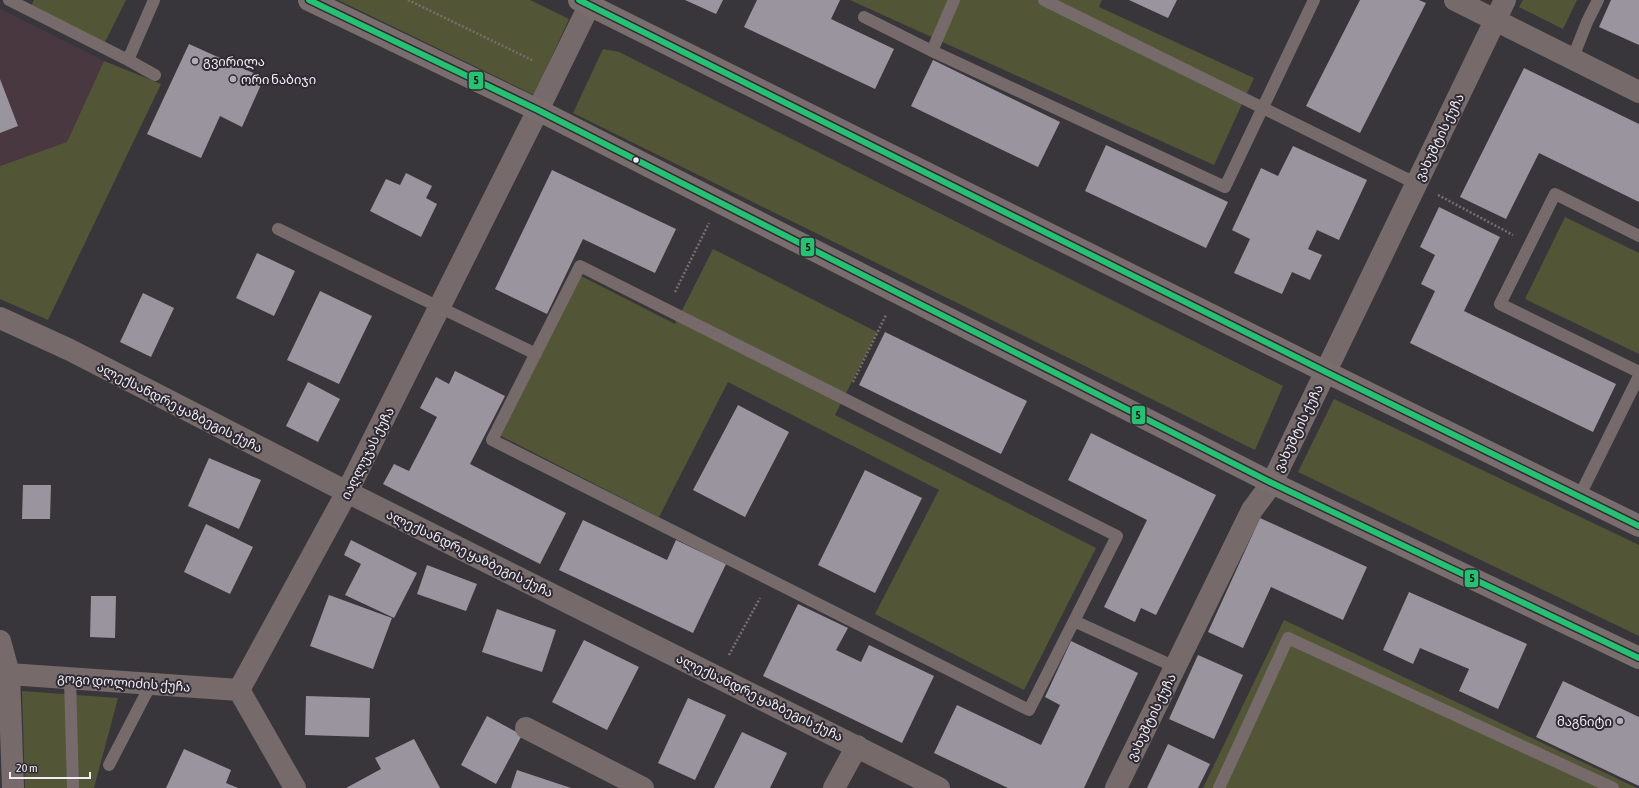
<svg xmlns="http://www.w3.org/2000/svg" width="1639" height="788" font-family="'Asap Condensed','Noto Sans Georgian',sans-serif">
  <rect width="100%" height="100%" fill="#39363b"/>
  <path fill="#49383f" d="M0 9 104 61 67 142 0 166Z"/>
  <path fill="#525636" d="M34 0H126L105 42 31 6Z
    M338 0H530L569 19 534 95Z
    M850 0H1102L1099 7 1254 78 1214 165Z
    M1523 0H1577L1563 29 1519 7Z
    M603 49 619 52 1283 386 1255 450 573 113Z
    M104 61 161 84 48 320 0 299V166L67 142Z
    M1565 217 1639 253V354L1525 299Z
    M713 249 877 332 835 415 1096 548 1024 690 875 614 939 490 728 382 659 517 499 435 581 276 675 324Z
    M1334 399 1639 545V636L1298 472Z
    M1284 620 1637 788H1203Z
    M22 691 118 698 94 788H25Z"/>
  <path fill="#99949e" d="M685 0H723L716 14Z
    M757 0H840L831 19 894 49 875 89 744 27Z
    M1129 0H1177L1168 18Z
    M1360 0H1419L1426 3 1360 133 1306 106Z
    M1611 0H1639V45L1599 27Z
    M189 44 264 78 242 127 220 116 201 158 147 134Z
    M933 60 1060 122 1038 167 911 106Z
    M1524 68 1639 124V202L1539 153 1506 219 1460 197Z
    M0 79 18 126 0 133Z
    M1106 145 1228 202 1206 248 1085 191Z
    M1293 146 1367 180 1339 240 1317 230 1308 249 1322 255 1310 280 1292 272 1282 294 1234 273 1250 239 1232 230 1261 168 1278 176Z
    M552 170 676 229 655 273 583 239 547 314 495 289Z
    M406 173 432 186 426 198 437 204 421 237 370 211 386 179 400 185Z
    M1439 207 1500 237 1464 311 1616 384 1593 432 1410 343 1435 291 1421 284 1435 255 1420 247Z
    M257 253 295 271 274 316 236 298Z
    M320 291 372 316 339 384 287 360Z
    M143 293 174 308 151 357 120 342Z
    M885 332 1027 401 1001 454 859 385Z
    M455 371 505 396 470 464 566 513 540 564 383 484 394 464 409 471 437 417 420 408 436 377 449 384Z
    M308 382 340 399 318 442 286 426Z
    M738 405 789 432 745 517 693 490Z
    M1091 433 1216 495 1156 615 1141 608 1135 622 1104 607 1147 520 1068 480Z
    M209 458 261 480 239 529 188 506Z
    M865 470 922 498 875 593 818 565Z
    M23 485H51L50 519H22Z
    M1260 518 1367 567 1343 620 1271 587 1243 648 1208 632Z
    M583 520 667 560 676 540 726 564 693 633 559 570Z
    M206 524 253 547 230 594 184 572Z
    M351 540 417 573 394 618 345 595 361 564 344 555Z
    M427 565 477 584 466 611 417 594Z
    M1409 592 1527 644 1498 709 1459 691 1469 669 1420 648 1413 664 1383 650Z
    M329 595 392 618 373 669 310 646Z
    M91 596H116L115 638 90 637Z
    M798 604 848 628 836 650 861 662 869 645 934 676 902 743 763 676Z
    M497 609 556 630 542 672 482 652Z
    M584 640 639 667 607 730 552 702Z
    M1071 641 1138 673 1084 788H1008L934 753 957 705 1041 745 1060 705 1045 697Z
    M1198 655 1243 675 1214 739 1169 719Z
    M1563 681 1639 717V786L1536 737Z
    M306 696 370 698 369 737 305 735Z
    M688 698 726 715 695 780 658 763Z
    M487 716 522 735 496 784 461 765Z
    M742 732 787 753 770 788H714Z
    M414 739 440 788H346L381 769 375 758Z
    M1168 744 1210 764 1198 788H1147Z
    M184 749 231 770 226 783 238 788H166Z
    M517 770 571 788H511Z"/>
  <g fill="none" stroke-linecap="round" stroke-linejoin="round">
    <path stroke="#766e70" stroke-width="2.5" stroke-dasharray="2 2" stroke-linecap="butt" d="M408 0 534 61
      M1438 195 1513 235
      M675 292 709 223
      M853 382 886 315
      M729 655 760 598"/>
    <path stroke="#766b6a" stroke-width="12" d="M9 0 128 60 154 0
      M1044 0 1417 184
      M864 17 932 51 1225 187 1314 0
      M932 51 954 0
      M128 60 155 75
      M1572 60 1587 22 1598 0
      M278 229 536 354
      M1639 236 1555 194 1500 304 1639 372
      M580 266 1117 536 1029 710 492 440Z
      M1579 497 1639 376
      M1074 621 1175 667
      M70 679 73 788
      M109 765 151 684
      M1219 788 1288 638 1613 788"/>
    <path stroke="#766b6a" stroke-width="22" d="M1455 0 1639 92
      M0 318 70 350 347 492 939 788
      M0 641 9 674 13 788
      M9 674 239 690
      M526 728 643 788
      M295 788 239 690 347 492 538 110
      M834 788 857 746
      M1116 788 1252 510 1272 483 1505 0"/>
    <path stroke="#766b6a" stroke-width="22" d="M538 110 592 0"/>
    <path stroke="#7a6d6d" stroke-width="22" d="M309 0 538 110 1272 483 1639 658
      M579 0 1326 372 1639 526"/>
    <defs>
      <path id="bus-1" d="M309 0 538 110 1272 483 1639 658
        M579 0 1326 372 1639 526"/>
    </defs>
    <use href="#bus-1" stroke="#2f2a33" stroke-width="9"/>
    <use href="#bus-1" stroke="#26c172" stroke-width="6"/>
  </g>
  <g fill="#b0adb3" stroke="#2f2a33" stroke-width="1.5">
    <circle cx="195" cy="61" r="4"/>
    <circle cx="233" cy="79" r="4"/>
    <circle cx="1620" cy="721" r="4"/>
  </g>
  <circle fill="#f0edf3" stroke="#2f2a33" stroke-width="1.5" cx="636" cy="160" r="3.5"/>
  <g text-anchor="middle" stroke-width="4" stroke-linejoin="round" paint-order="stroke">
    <g font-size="13" fill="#f0edf3" stroke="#2f2a33" text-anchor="start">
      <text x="203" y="66">გვირილა</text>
      <text x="241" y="84">ორი ნაბიჯი</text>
      <text x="1612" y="726" text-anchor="end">მაგნიტი</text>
    </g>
    <g font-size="13" fill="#f0edf3" stroke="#2f2a33">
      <text transform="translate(1439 137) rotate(-64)" y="5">ვახუშტის ქუჩა</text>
      <text transform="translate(180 407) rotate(27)" y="5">ალექსანდრე ყაზბეგის ქუჩა</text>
      <text transform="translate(1298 428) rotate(-64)" y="5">ვახუშტის ქუჩა</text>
      <text transform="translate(367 453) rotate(-63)" y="5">იაღლუჯას ქუჩა</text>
      <text transform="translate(470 553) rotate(26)" y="5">ალექსანდრე ყაზბეგის ქუჩა</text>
      <text transform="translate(124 682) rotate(4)" y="5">გოგი დოლიძის ქუჩა</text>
      <text transform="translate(760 697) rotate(26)" y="5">ალექსანდრე ყაზბეგის ქუჩა</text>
      <text transform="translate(1151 717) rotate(-64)" y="5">ვახუშტის ქუჩა</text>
    </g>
  </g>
  <g stroke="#2f2a33" stroke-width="1.5">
    <rect x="468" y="71" width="16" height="19" rx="4" fill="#26c172"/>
    <rect x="800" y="237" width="15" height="20" rx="4" fill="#26c172"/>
    <rect x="1131" y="405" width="15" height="20" rx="4" fill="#26c172"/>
    <rect x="1464" y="569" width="15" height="19" rx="4" fill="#26c172"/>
  </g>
  <g font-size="11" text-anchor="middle" font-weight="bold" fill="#111">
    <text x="476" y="84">5</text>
    <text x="808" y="251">5</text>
    <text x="1138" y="419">5</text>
    <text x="1472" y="582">5</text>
  </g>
  <path d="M10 772v6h80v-6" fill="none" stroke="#f0edf3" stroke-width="2"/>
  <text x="16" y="772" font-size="12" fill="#f0edf3" stroke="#2f2a33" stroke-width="3" paint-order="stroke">20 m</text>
</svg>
